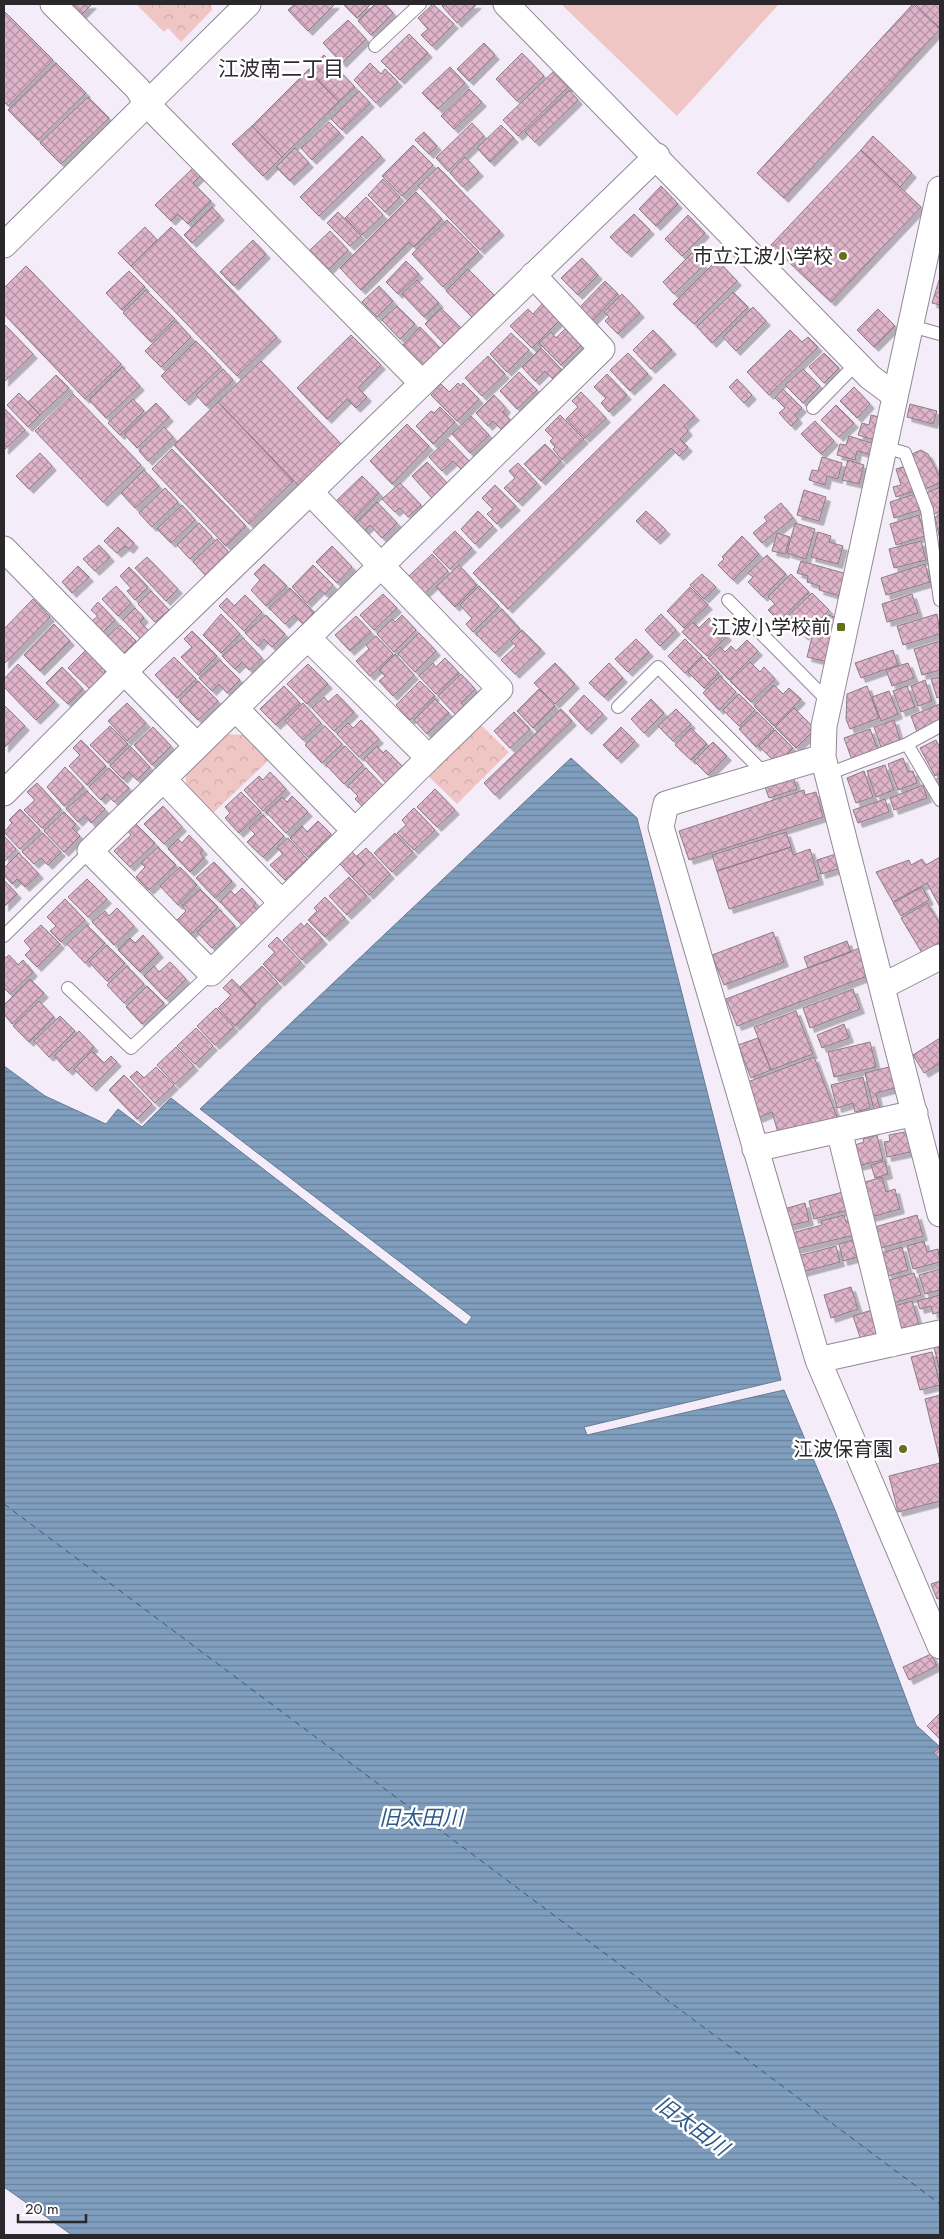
<svg xmlns="http://www.w3.org/2000/svg" width="944" height="2239" font-family="Jost,'Noto Sans JP',sans-serif">
  <defs>
    <pattern id="park-crowns" width="20" height="18" patternUnits="userSpaceOnUse" patternTransform="scale(1.25)"><rect width="20" height="18" fill="#f0c6c5"/><path d="M2 6a3 3 0 1 1 6 0M12 15a3 3 0 1 1 6 0" fill="none" stroke="#ceaaa9"/></pattern>
    <pattern id="water-rules" width="6" height="5" patternUnits="userSpaceOnUse" patternTransform="scale(1.25)"><rect width="6" height="5" fill="#809ebe"/><path d="M0 2.5h6" fill="none" stroke="#69819b"/></pattern>
    <pattern id="building-cross-hatch" width="8" height="8" patternUnits="userSpaceOnUse" patternTransform="scale(1.25)"><rect width="8" height="8" fill="#dfb3c9"/><path d="M0 0l8 8M0 8l8-8" fill="none" stroke="#b592a3"/></pattern>
    <filter id="shadow"><feDropShadow dx="4.5" dy="4.5" stdDeviation="0" flood-color="#0004"/></filter>
  </defs>
  <rect width="100%" height="100%" fill="#f5ecfa"/>
  <path fill="#f0c6c5" d="M561 4H779L677 116Z"/>
  <path fill="url(#park-crowns)" d="M136 4H211L212 10 181 42 168 28 164 32Z
    M480 724 509 752 457 804 428 776Z
    M224 734 246 735 269 760 211 815 186 789V771Z"/>
  <path fill="url(#water-rules)" stroke="#667b92" d="M571 758 637 818 781 1380 584 1427 587 1435 784 1390 835 1510 916 1725 940 1747V2235H72L4 2187V1066L45 1096 106 1124 118 1109 142 1127 171 1098 466 1325 472 1317 200 1109Z"/>
  <g fill="none" stroke-linecap="round" stroke-linejoin="round">
    <path stroke="#2d5a86" stroke-width="1" stroke-dasharray="6 5" stroke-linecap="butt" d="M4 1504 940 2204"/>
  </g>
  <path fill="url(#building-cross-hatch)" stroke="#8c7d84" filter="url(#shadow)" d="M63 4H92L78 18Z
    M295 4H335L308 31 288 10Z
    M343 4H371L357 18Z
    M375 4H385L393 13 371 35 358 21Z
    M433 4 454 24 432 46 421 35 428 29 418 18Z
    M444 4H477L457 23 442 6Z
    M913 4 940 29 784 198 757 173Z
    M915 4H940V28Z
    M4 11 53 60 8 106 4 102Z
    M348 20 366 39 342 63 323 43Z
    M409 34 428 53 400 80 381 61Z
    M484 43 495 55 469 81 457 69Z
    M522 53 544 76 517 101 496 79Z
    M324 55 355 87 339 102 308 70Z
    M56 63 86 93 38 140 8 110Z
    M370 63 381 74 385 69 398 82 376 103 354 80Z
    M450 67 465 83 438 109 422 93Z
    M308 70 339 102 282 157 252 126Z
    M555 70 570 85 518 136 503 120Z
    M469 89 482 102 454 129 441 116Z
    M569 90 578 100 535 142 525 132Z
    M359 91 370 103 342 130 331 119Z
    M88 97 109 118 61 164 40 143Z
    M329 122 340 133 312 160 301 148Z
    M472 123 484 136 448 171 436 158Z
    M501 125 514 138 490 162 477 148Z
    M252 126 282 157 263 176 232 144Z
    M424 132 437 146 429 154 415 140Z
    M362 136 381 156 319 216 300 197Z
    M873 136 912 173 900 187 861 150Z
    M413 145 433 165 402 196 382 176Z
    M295 148 309 163 290 181 276 167Z
    M861 150 921 207 831 302 771 245Z
    M465 157 479 172 463 187 450 173Z
    M195 166 202 174 193 183 211 201 188 224 178 214 171 221 155 205Z
    M438 167 500 231 480 250 418 186Z
    M383 179 400 197 385 212 368 195Z
    M661 186 678 204 656 226 639 209Z
    M416 192 442 219 414 247 409 242 361 290 340 268Z
    M366 197 383 215 362 235 345 218Z
    M212 207 220 216 192 243 184 235Z
    M338 212 361 236 350 246 327 223Z
    M634 214 650 230 627 253 610 237Z
    M688 215 705 233 682 256 665 239Z
    M447 220 479 252 443 287 412 254Z
    M145 227 157 240 131 266 118 253Z
    M171 227 277 337 237 376 131 266Z
    M330 231 348 250 327 271 308 252Z
    M253 240 266 254 234 286 220 272Z
    M692 253 704 265 674 294 663 282Z
    M582 258 598 275 578 295 561 278Z
    M717 260 737 281 694 324 673 304Z
    M406 261 419 274 398 294 386 282Z
    M26 266 121 364 85 399 4 314V288Z
    M468 269 494 295 472 317 446 291Z
    M129 271 145 287 122 310 106 293Z
    M940 277V305L932 303Z
    M417 280 439 303 424 317 402 294Z
    M605 281 618 294 593 320 580 307Z
    M379 286 393 301 377 317 362 302Z
    M146 290 175 319 151 342 123 313Z
    M733 292 748 307 712 343 697 327Z
    M622 294 640 313 618 334 605 321 609 317 604 312Z
    M543 303 560 320 532 348 510 326 528 309 533 314Z
    M397 306 415 324 400 339 382 320Z
    M753 307 766 321 736 351 723 337Z
    M441 308 461 328 444 344 425 324Z
    M878 309 895 326 874 347 857 330Z
    M176 321 191 337 161 367 145 351Z
    M4 324 33 354 4 382Z
    M420 327 441 349 423 366 403 345Z
    M565 329 581 345 561 365 539 343 551 332 556 338Z
    M653 330 672 350 651 369 633 350Z
    M790 330 802 342 808 337 818 347 769 395 747 372Z
    M511 333 529 350 507 372 490 354Z
    M351 335 381 365 358 388 367 397 356 408 347 399 327 419 297 388Z
    M196 341 221 367 185 401 161 376Z
    M541 348 562 370 553 379 545 371 535 381 522 367Z
    M628 353 648 374 630 391 610 370Z
    M824 353 839 368 824 383 809 367Z
    M488 356 505 374 482 396 465 378Z
    M261 361 342 445 299 486 218 402Z
    M122 367 140 386 106 418 89 400Z
    M223 369 233 380 206 406 196 395Z
    M803 369 820 386 803 403 785 385Z
    M519 372 537 390 517 409 500 391Z
    M607 374 627 395 609 412 601 403 606 398 594 387Z
    M56 375 69 388 40 415 28 402Z
    M737 379 752 395 744 403 729 387Z
    M458 383 461 386 463 383 479 399 457 421 431 395 441 384 449 392Z
    M664 384 695 416 684 426 688 431 680 439 688 447 679 456 671 448 508 609 473 573Z
    M854 387 870 404 857 418 840 401Z
    M783 389 802 408 795 415 798 419 791 426 779 413 785 408 775 398Z
    M581 392 606 418 585 438 566 419 578 407 572 401Z
    M19 393 40 415 28 427 7 405Z
    M73 394 141 465 103 502 35 431Z
    M494 395 506 408 503 412 511 421 502 430 493 421 488 426 476 413Z
    M133 399 144 411 120 435 108 423Z
    M218 402 293 481 249 524 174 445Z
    M156 403 169 417 137 448 124 434Z
    M910 404 937 411 933 424 907 417Z
    M836 405 854 423 839 437 821 420Z
    M440 407 455 422 433 444 416 426 431 411 434 413Z
    M4 408 25 430 4 450Z
    M560 415 584 439 562 460 553 449 555 447 550 441 553 438 545 430Z
    M871 415 883 418 877 441 858 435 862 423 869 425Z
    M471 416 489 435 470 453 452 434Z
    M815 421 834 441 821 454 801 434Z
    M407 424 429 446 392 484 370 461Z
    M164 427 173 437 148 461 139 451Z
    M849 436 875 444 872 455 857 451 855 460 837 455 840 444 846 445Z
    M448 439 470 462 461 469 453 461 442 471 429 457Z
    M545 444 561 461 541 481 524 464Z
    M172 449 246 526 226 546 152 469Z
    M921 450 928 454 940 478V483L925 489 912 454Z
    M40 453 52 466 29 489 16 476Z
    M822 457 842 463 838 479 827 476 825 485 809 480 812 470 818 471Z
    M848 460 864 465 859 484 842 480Z
    M427 462 447 483 432 498 412 476Z
    M518 463 537 483 518 502 504 488 515 478 509 471Z
    M906 466 914 491 896 497 893 487 901 485 896 469Z
    M144 470 159 486 135 508 121 493Z
    M362 476 379 493 353 520 335 502Z
    M400 483 421 505 408 517 400 508 395 512 382 499Z
    M495 485 516 506 497 524 487 514 493 509 482 498Z
    M940 487V511L934 514 926 493Z
    M165 488 178 502 152 527 139 513Z
    M804 490 826 497 819 521 797 515Z
    M915 494 920 510 894 518 890 502Z
    M377 502 397 523 382 538 370 525 364 531 356 523Z
    M781 503 793 518 762 543 753 533 767 521 764 517Z
    M182 505 195 520 171 543 157 529Z
    M478 511 493 526 475 544 461 529Z
    M646 511 666 530 656 540 636 521Z
    M919 515 925 536 896 545 890 524Z
    M940 515V540L935 517Z
    M199 523 212 537 190 559 177 545Z
    M795 523 815 529 806 559 787 553Z
    M118 527 134 543 129 549 125 546 117 553 104 541Z
    M455 531 472 548 450 569 433 552Z
    M818 532 831 536 829 542 843 546 838 564 811 557Z
    M777 533 790 537 785 554 772 551Z
    M742 536 759 554 733 580 718 565 724 559 722 557Z
    M217 539 230 554 207 577 193 562Z
    M921 541 926 560 894 568 889 549Z
    M99 545 110 557 95 571 83 559Z
    M332 546 352 567 337 583 316 562Z
    M432 554 448 571 424 594 408 577Z
    M767 555 786 574 763 597 748 582 753 577 748 573Z
    M147 557 178 589 166 601 135 568Z
    M801 561 847 574 840 596 819 590 820 586 807 582 808 576 797 573Z
    M264 564 287 586 266 606 251 590 260 580 254 574Z
    M925 564 930 582 886 595 881 578Z
    M313 565 333 585 325 594 320 590 307 603 292 587Z
    M459 565 477 585 455 607 436 587Z
    M78 566 89 577 72 593 62 582Z
    M129 567 148 587 135 600 127 591 131 588 120 576Z
    M702 574 716 587 704 599 690 585Z
    M791 574 809 592 779 621 768 610 775 604 768 597Z
    M116 586 131 603 118 616 102 599Z
    M479 586 499 606 473 632 466 624 472 618 460 605Z
    M690 587 708 605 684 628 667 611Z
    M290 588 314 612 303 624 294 615 285 624 269 608Z
    M151 591 169 610 155 622 138 604Z
    M812 593 829 610 804 636 786 618Z
    M383 594 397 608 374 630 360 615Z
    M912 594 918 613 887 622 882 604Z
    M245 595 262 612 244 631 219 606 227 598 234 606Z
    M33 599 50 617 4 664V629Z
    M98 602 115 620 103 632 92 621 98 616 91 610Z
    M135 608 144 618 140 622 149 631 141 639 123 620Z
    M502 609 520 629 495 653 476 634Z
    M221 614 240 634 221 653 203 635Z
    M661 614 676 630 660 646 645 630Z
    M937 614 940 634 903 645 897 626Z
    M266 615 285 634 272 647 264 639 258 646 245 633Z
    M402 615 416 630 394 652 377 634 392 619 395 622Z
    M827 615 839 618 828 662 807 657 813 633 816 634 819 623 825 624Z
    M356 616 371 632 350 651 335 635Z
    M709 618 727 636 707 656 682 632 693 622 699 628Z
    M54 624 70 641 40 671 24 655Z
    M120 625 136 641 123 654 107 637Z
    M522 630 541 649 515 674 501 660 516 646 511 641Z
    M192 631 217 656 198 675 181 657 192 647 184 639Z
    M419 633 436 651 415 672 398 654Z
    M376 636 393 654 370 676 356 661 369 649 366 645Z
    M243 638 262 658 249 670 242 662 235 669 222 656Z
    M636 639 649 652 628 672 615 659Z
    M685 639 702 656 685 673 668 656Z
    M747 640 758 651 729 680 708 658 720 647 725 652 731 646 736 651Z
    M940 641V670L922 675 914 649Z
    M86 650 105 669V674L90 689 68 668Z
    M893 650 898 665 861 678 855 663Z
    M395 654 414 675 393 696 379 681 385 676 379 670Z
    M174 657 196 679 177 698 155 675Z
    M703 657 719 673 704 688 688 672Z
    M445 658 459 673 436 694 419 676 433 663 436 667Z
    M220 660 240 680 227 693 219 684 212 691 199 678Z
    M750 662 760 672 764 667 775 679 751 702 730 681Z
    M555 663 575 684 555 704 534 683Z
    M609 663 623 678 604 697 589 683Z
    M908 663 914 678 892 686 886 670Z
    M18 664 55 701 36 720 4 687V679Z
    M308 664 328 684 307 704 287 684Z
    M62 667 83 689 68 704 46 683Z
    M461 674 475 689 461 703 465 707 456 715 438 696Z
    M720 676 736 692 719 710 703 693Z
    M940 677V697L937 698 931 679Z
    M925 680 932 701 918 706 911 686Z
    M198 681 218 701 198 720 179 701Z
    M420 681 435 696 410 720 396 705Z
    M774 685 783 694 789 688 801 699 774 726 754 706Z
    M284 686 300 703 276 725 260 709Z
    M867 686 879 718 850 729 846 719 847 694Z
    M907 686 915 707 901 712 893 691Z
    M539 689 555 706 533 728 517 711Z
    M889 691 898 714 881 721 872 697Z
    M337 694 354 712 334 731 312 708 324 697 328 702Z
    M739 694 755 710 739 726 723 710Z
    M584 695 603 714 587 730 569 711Z
    M435 699 449 713 427 734 414 720Z
    M651 699 664 713 644 733 631 719Z
    M127 703 146 723 127 741 108 721Z
    M303 703 321 723 303 740 285 721Z
    M940 704V723L917 732 911 716Z
    M4 705 25 726 4 748Z
    M794 708 815 729 796 748 775 727Z
    M561 709 572 721 495 795 484 783Z
    M676 709 691 724 673 741 658 726Z
    M514 712 530 729 510 748 494 731Z
    M757 712 774 729 756 747 739 729Z
    M361 720 379 739 359 757 337 734 348 723 353 728Z
    M894 720 900 740 881 747 874 727Z
    M110 726 128 744 108 763 90 745Z
    M325 726 342 744 322 763 305 745Z
    M153 727 171 746 152 765 134 745Z
    M621 727 635 741 617 759 603 745Z
    M691 728 707 744 691 760 675 745Z
    M870 729 878 750 852 760 844 738Z
    M775 730 793 748 785 756 773 760 759 746Z
    M81 740 106 766 87 785 69 766 80 755 73 748Z
    M936 740 940 748V773L935 776 920 748Z
    M713 742 727 756 708 775 694 761Z
    M130 746 150 767 137 780 129 772 123 779 110 766Z
    M345 746 363 765 344 784 326 765Z
    M377 746 383 753 386 750 404 768 387 784 364 759Z
    M903 758 908 772 913 771 917 783 898 790 888 764Z
    M885 765 894 790 876 797 867 771Z
    M65 767 84 787 64 806 47 787Z
    M109 768 129 788 114 802 107 794 101 800 89 787Z
    M366 768 383 786 362 806 355 799 358 796 348 786Z
    M864 771 873 797 856 803 847 778Z
    M270 772 286 789 263 811 244 790 259 776 263 780Z
    M793 777 797 789 769 798 765 787Z
    M940 777V791L935 780Z
    M37 783 61 809 42 828 24 810 35 800 27 792Z
    M923 785 927 798 894 810 890 798Z
    M435 789 455 810 437 827 417 807Z
    M804 790 805 795 816 792 823 817 689 860 679 831Z
    M87 791 105 809 91 823 85 815 78 822 66 809Z
    M241 792 261 812 239 833 225 818 230 813 225 807Z
    M292 796 308 812 286 833 266 812 282 797 287 802Z
    M885 799 889 812 858 823 853 810Z
    M163 806 182 827 164 844 144 824Z
    M414 808 435 830 414 850 397 833 406 825 402 820Z
    M20 809 40 830 20 849 4 832 12 823 9 820Z
    M64 812 76 824 72 828 80 836 64 852 44 831Z
    M263 815 284 836 263 857 247 842 255 834 249 828Z
    M318 821 331 834 308 857 290 838 302 826 307 832Z
    M136 824 155 843 130 867 114 851 131 835 128 831Z
    M786 832 791 847 717 871 712 855Z
    M43 833 61 852 48 865 41 858 34 864 22 852Z
    M395 833 413 852 392 872 374 853Z
    M189 835 203 850 200 853 204 858 190 872 168 849 178 839 182 843Z
    M4 836 16 849 4 862Z
    M288 838 307 859 285 880 270 865 283 854 277 848Z
    M158 847 176 865 149 890 136 877 145 867 141 863Z
    M791 847 793 855 810 849 819 880 729 909 717 871Z
    M366 848 390 874 369 895 352 877 365 864 357 856Z
    M352 852 365 864 352 877 340 864Z
    M19 853 39 874 25 887 17 879 12 884 4 875V868Z
    M839 853 844 867 821 874 817 860Z
    M940 857V907L927 883 893 902 876 872 909 860 911 865 922 859 926 865Z
    M214 862 232 881 215 898 196 878Z
    M180 867 197 885 178 905 160 886Z
    M349 877 367 896 347 915 329 896Z
    M87 879 107 899 88 917 68 897Z
    M4 880 17 894 4 907Z
    M922 887 929 900 901 916 893 903Z
    M242 888 256 903 253 906 257 910 242 925 220 902 231 891 235 895Z
    M200 889 218 907 191 934 177 920 186 911 182 906Z
    M325 897 345 918 325 937 308 920 317 911 314 908Z
    M65 899 85 920 61 942 50 931 56 926 47 917Z
    M927 903 940 924V942L922 953 901 918Z
    M117 908 134 926 114 945 92 922 105 911 109 916Z
    M220 910 235 926 212 948 197 932Z
    M301 923 304 927 307 923 323 940 302 960 283 940Z
    M41 925 60 944 37 967 25 955 31 949 24 941Z
    M87 925 105 943 85 963 67 944Z
    M773 932 784 962 724 985 712 955Z
    M143 935 159 953 140 972 118 950 130 938 135 943Z
    M277 937 301 962 280 982 263 964 275 952 268 946Z
    M847 941 851 952 808 968 804 957Z
    M107 945 125 963 107 981 89 962Z
    M860 948 870 975 737 1026 726 999Z
    M9 955 18 965 23 960 33 972 10 994 4 988V959Z
    M170 962 186 979 166 999 144 976 154 966 159 972Z
    M127 966 144 984 124 1003 107 985Z
    M262 966 278 983 256 1004 240 987Z
    M30 979 44 993 12 1024 4 1014V1005Z
    M232 979 256 1005 235 1026 218 1008 231 995 223 988Z
    M147 986 164 1003 142 1024 126 1007Z
    M853 989 860 1009 810 1028 803 1008Z
    M39 1001 54 1017 29 1042 13 1026Z
    M216 1008 234 1027 215 1045 197 1026Z
    M796 1011 813 1054 771 1070 754 1027Z
    M60 1016 75 1031 49 1057 34 1041Z
    M844 1024 849 1038 822 1048 817 1035Z
    M196 1028 213 1046 195 1064 177 1046Z
    M79 1031 94 1047 68 1071 54 1056Z
    M758 1038 771 1070 751 1078 738 1045Z
    M940 1038V1063L924 1073 913 1055Z
    M870 1042 876 1067 834 1077 828 1052Z
    M176 1047 194 1066 175 1084 157 1065Z
    M92 1051 104 1063 111 1056 117 1062 92 1087 74 1069Z
    M814 1057 839 1122 779 1136 772 1112 758 1118 745 1083Z
    M893 1066 899 1087 876 1093 880 1109 874 1110 865 1073Z
    M156 1067 174 1085 155 1103 130 1077 137 1071 144 1078Z
    M124 1075 152 1104 137 1119 109 1090Z
    M863 1077 870 1108 855 1112 853 1103 837 1108 831 1085Z
    M910 1131 915 1151 887 1157 884 1142 890 1141 889 1135Z
    M877 1135 883 1160 857 1166 852 1146 864 1142 863 1139Z
    M885 1161 888 1174 875 1178 871 1165Z
    M882 1177 886 1192 895 1189 900 1209 871 1217 862 1183Z
    M843 1192 848 1210 814 1219 809 1201Z
    M805 1203 809 1221 789 1226 784 1209Z
    M844 1215 846 1222 855 1219 859 1234 796 1249 792 1233 822 1225 821 1221Z
    M917 1215 923 1236 881 1248 875 1227Z
    M860 1238 865 1255 843 1261 839 1244Z
    M924 1241 927 1252 938 1249 940 1262 913 1269 907 1246Z
    M836 1246 840 1262 802 1272 798 1256Z
    M902 1247 908 1270 888 1276 881 1253Z
    M940 1269V1290L925 1294 919 1275Z
    M914 1273 921 1295 893 1303 886 1281Z
    M851 1287 858 1309 831 1318 824 1295Z
    M940 1295V1312L933 1314 931 1306 920 1309 917 1301Z
    M912 1301 919 1325 898 1331 891 1307Z
    M875 1309 882 1333 861 1340 853 1316Z
    M940 1346V1372L934 1347Z
    M932 1352 940 1385 920 1390 911 1357Z
    M940 1395V1461L925 1399Z
    M940 1463V1501L898 1512 889 1476Z
    M940 1581V1598L937 1599 931 1584Z
    M931 1654 937 1666 909 1680 903 1667Z
    M940 1713V1739L927 1726Z
    M940 1747V1759L934 1753Z"/>
  <g fill="none" stroke-linecap="round" stroke-linejoin="round">
    <defs>
      <path id="lane" d="M375 46 420 4
        M911 326 940 334
        M813 408 857 363
        M884 447 905 453 927 510 940 600
        M728 600 829 702
        M618 707 658 667 765 774
        M907 744 940 800
        M828 774 907 744 940 726
        M4 936 90 851
        M68 988 131 1048 211 973"/>
      <path id="street" d="M53 4 138 89 146 103 421 382
        M506 4 870 377 894 395
        M940 189 824 726 823 757 940 1214
        M4 245 248 4
        M4 549 197 746
        M308 638 429 758 500 689 310 492
        M236 709 355 831
        M823 757 666 804 661 827 818 1360 940 1646
        M429 758 211 973 90 851 602 349 533 275
        M163 779 282 903
        M4 793 124 672 657 156
        M883 986 940 957
        M839 1130 892 1344
        M755 1149 915 1113
        M818 1360 940 1333"/>
    </defs>
    <use href="#lane" stroke="#918995" stroke-width="14"/>
    <use href="#street" stroke="#918995" stroke-width="27"/>
    <use href="#lane" stroke="#fff" stroke-width="12"/>
    <use href="#street" stroke="#fff" stroke-width="25"/>
  </g>
  <g fill="#636f19" stroke="#fff" stroke-width="2">
    <circle cx="843" cy="256" r="5"/>
    <rect x="836" y="622" width="10" height="10" rx="2.5"/>
    <circle cx="903" cy="1449" r="5"/>
  </g>
  <g text-anchor="middle" stroke-width="5" stroke-linejoin="round" paint-order="stroke">
    <g font-size="20" fill="#2b282c" stroke="#fff" text-anchor="end">
      <text x="833" y="263">市立江波小学校</text>
      <text x="831" y="634">江波小学校前</text>
      <text x="893" y="1456">江波保育園</text>
    </g>
    <g font-size="21" fill="#2f2933" stroke="#fff">
      <text x="281" y="76">江波南二丁目</text>
    </g>
    <g font-size="21" font-style="italic" fill="#2d5a86" stroke="#fff">
      <text x="421" y="1825">旧太田川</text>
      <text transform="translate(692 2126) rotate(36)" y="7">旧太田川</text>
    </g>
  </g>
  <rect width="944" height="2239" fill="none" stroke="#2b282c" stroke-width="10"/>
  <path d="M18 2214v8h68v-8" fill="none" stroke="#2b282c" stroke-width="2.5"/>
  <text x="25" y="2214" font-size="15" fill="#2b282c" stroke="#ffffff" stroke-width="4" paint-order="stroke">20 m</text>
</svg>
